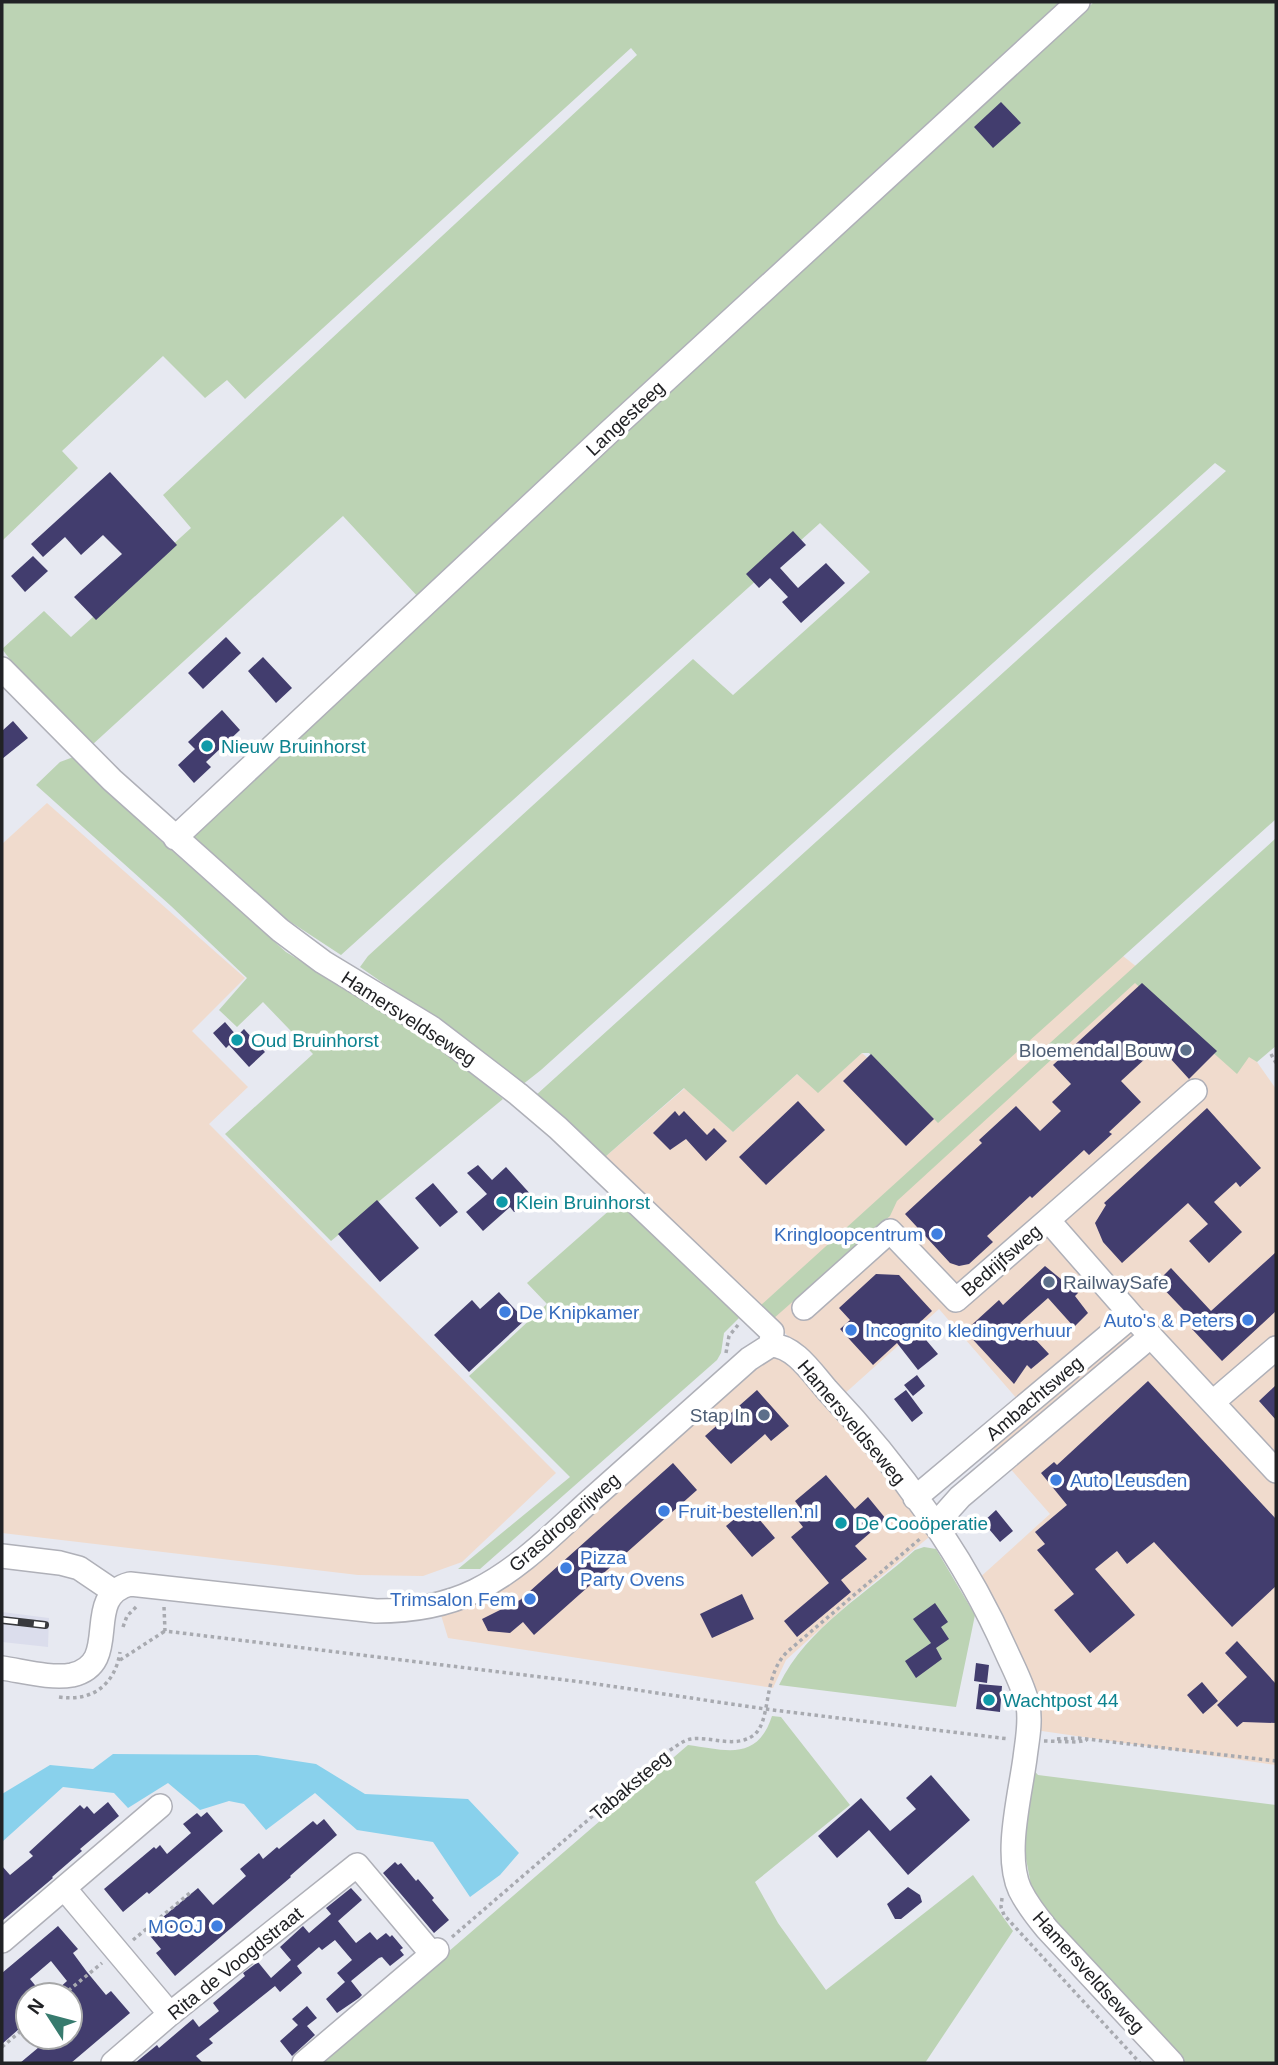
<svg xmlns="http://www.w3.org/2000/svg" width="1278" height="2065" font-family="Helvetica,sans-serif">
  <rect width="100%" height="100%" fill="#e7e9f1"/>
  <path fill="#dbddec" d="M2 1612 49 1618 48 1647 2 1642Z"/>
  <path fill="#f0dbcd" d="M47 803 245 978 192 1031 248 1087 209 1124 556 1473 462 1562 423 1576 358 1575 2 1533V844Z
    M1123 956 1257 1062 1276 1089V1765L1035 1730 977 1580 1050 1514 980 1434 1018 1400 939 1309 842 1396 934 1533 850 1602 786 1660 773 1688 448 1638 441 1615 491 1592 790 1338 605 1157 685 1088 733 1132 797 1074 818 1092 862 1053 934 1118Z"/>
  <path fill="#bcd3b4" d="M2 2H1068L419 598 343 516 92 745 15 666 2 649 44 611 71 637 191 528 163 495 637 55 631 48 245 399 227 380 205 398 163 356 62 451 78 468 2 541Z
    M1094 2H1276V819L938 1123 869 1053H862L818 1093 797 1074 733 1132 684 1088 605 1157 535 1096 1226 471 1215 463 541 1070 522 1085 491 1058 360 967 368 956 693 659 733 695 870 572 820 523 341 955 280 915 194 840 195 829 790 279Z
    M76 756 151 832 286 952 431 1041 503 1099 331 1241 225 1134 313 1054 263 1002 237 1027 219 1010 247 978 171 906 36 785 60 762Z
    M1276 838V1046L1257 1062 1249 1057 1237 1074 1135 983 897 1201 890 1216 773 1319 760 1306Z
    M620 1201 742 1315 724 1333 721 1353 717 1360 480 1569H458L570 1477 469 1376 547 1304 527 1283Z
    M924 1547 936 1549 975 1615 956 1707 779 1685C807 1627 869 1592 915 1550Z
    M772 1716 781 1717 850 1805 755 1882 778 1923 826 1990 973 1875 1013 1931 925 2063H313L346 2040 688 1745C726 1750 757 1762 772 1716Z
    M1030 1766 1038 1775 1276 1805V2063H1180L1037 1904 1031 1885 1023 1843Z"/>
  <path fill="#89d1ec" d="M113 1754 257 1755 316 1764 365 1794 468 1799 519 1853 500 1875 470 1897 433 1842 357 1830 315 1793 266 1830 244 1804 229 1801 200 1810 168 1783 128 1808 114 1793 63 1787 2 1842V1794L50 1765 93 1769Z"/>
  <path fill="#423d6e" d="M1001 102 1021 123 993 148 974 127Z
    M110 472 177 545 96 620 74 597 122 554 103 535 81 555 65 537 43 557 31 544Z
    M793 531 806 545 780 568 798 588 826 563 845 583 801 623 782 602 788 597 770 578 759 588 746 574Z
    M33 556 48 571 25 592 11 576Z
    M226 637 241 653 203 689 188 673Z
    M263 657 292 688 276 703 248 671Z
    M222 710 240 730 206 762 211 767 194 783 178 765 195 749 188 742Z
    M13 721 28 738 2 759V731Z
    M1142 983 1217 1051 1189 1079 1159 1046 1121 1081 1141 1102 1109 1132 1112 1134 1089 1155 1084 1150 1032 1198 1030 1196 987 1236 993 1242 969 1264 959 1266 950 1263 905 1214 982 1143 979 1140 1016 1106 1040 1131 1061 1111 1052 1102 1071 1084 1053 1065Z
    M225 1022 237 1036 244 1029 265 1052 249 1067 229 1045 226 1048 213 1033Z
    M871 1054 934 1119 906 1146 843 1081Z
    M798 1101 825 1130 766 1185 739 1157Z
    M1207 1108 1261 1168 1240 1187 1236 1182 1214 1202 1242 1232 1209 1263 1189 1241 1208 1224 1188 1203 1122 1263 1103 1242 1095 1223 1106 1205 1104 1203Z
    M675 1111 679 1116 684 1111 707 1135 714 1128 727 1141 706 1161 686 1139 670 1150 653 1133Z
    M478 1165 492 1180 506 1167 533 1197 518 1211 514 1212 510 1207 483 1231 466 1212 487 1194 467 1173Z
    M433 1183 458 1212 440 1227 415 1198Z
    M377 1200 419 1248 380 1282 338 1234Z
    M1276 1252V1311L1222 1361 1192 1329 1197 1324 1157 1282 1171 1268 1211 1311Z
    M1045 1266 1078 1293 1075 1296 1088 1313 1074 1327 1048 1298 1020 1323 1049 1354 1031 1369 1027 1365 1014 1384 965 1331 999 1300 1003 1305Z
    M876 1274 899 1275 932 1311 915 1327 938 1354 918 1370 897 1343 873 1365 840 1329 850 1320 839 1308Z
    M499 1292 525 1320 469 1372 434 1335 472 1300 480 1309Z
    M917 1375 925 1386 913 1396 904 1385Z
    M1148 1381 1276 1519V1586L1232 1627 1154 1542 1127 1564 1117 1551 1095 1569 1135 1615 1090 1653 1054 1610 1074 1594 1037 1550 1045 1544 1035 1532 1067 1505 1041 1473 1054 1462 1057 1465Z
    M1276 1385V1420L1259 1401Z
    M757 1390 789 1426 771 1441 765 1434 731 1464 705 1436Z
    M906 1390 923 1413 912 1422 894 1399Z
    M673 1463 697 1490 534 1635 523 1622 510 1633 488 1631 482 1619 520 1600Z
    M826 1475 855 1509 868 1497 886 1519 855 1546 867 1559 841 1580 851 1592 797 1637 784 1621 829 1583 791 1537 803 1527 796 1518 803 1512 795 1501Z
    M749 1507 775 1538 752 1557 726 1526Z
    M996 1510 1013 1531 1000 1542 983 1522Z
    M742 1594 754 1619 712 1638 700 1614Z
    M935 1603 948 1622 941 1627 949 1639 936 1648 942 1659 916 1678 905 1661 931 1643 913 1619Z
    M1237 1641 1276 1684V1723L1243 1722 1237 1727 1217 1705 1247 1677 1225 1653Z
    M976 1663 989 1665 987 1683 974 1681Z
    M1202 1682 1218 1701 1203 1714 1187 1695Z
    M979 1684 1002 1686 1000 1712 976 1709Z
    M931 1775 970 1820 908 1875 869 1830 837 1858 818 1836 861 1798 890 1831 916 1809 906 1798Z
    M108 1802 119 1816 80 1849 82 1851 52 1877 53 1878 2 1921V1866L10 1875 33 1856 29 1852 80 1805 84 1809 87 1806 94 1814Z
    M207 1812 223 1831 149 1894 147 1892 123 1912 104 1889 154 1847 156 1849 160 1845 167 1854 191 1833 183 1824 197 1813 201 1817Z
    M324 1819 337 1835 290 1876 291 1877 175 1976 156 1953 161 1949 146 1931 198 1888 213 1905 246 1876 240 1869 259 1853 263 1859 277 1847 279 1849 313 1821 317 1825Z
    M395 1862 398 1865 401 1863 416 1881 418 1879 434 1898 432 1900 449 1920 434 1933 383 1873Z
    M908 1887 920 1895 922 1902 901 1919H895L887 1904Z
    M351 1888 362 1900 338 1921 356 1943 370 1932 377 1940 386 1933 390 1937 392 1935 403 1948 400 1950 404 1955 390 1966 382 1957 379 1958 351 1981 362 1995 359 1998 337 2013 326 1999 345 1982 337 1973 352 1960 335 1940 322 1950 319 1947 297 1966 302 1973 280 1992 275 1986 209 2039 213 2043 196 2056 203 2063H135L157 2045 159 2048 193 2019 199 2027 219 2011 213 2003 245 1976 243 1973 258 1962 271 1978 291 1960 280 1947 303 1926 309 1933 331 1914 326 1908Z
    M58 1926 78 1949 73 1953 87 1972 106 1995 111 1991 130 2013 71 2063H20L51 2037H70V1995H61L57 1990 67 1981 51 1961 30 1979 43 1995H28V2021L2 2044V1973Z
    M307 2006 317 2018 307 2026 315 2035 292 2056 280 2041 298 2025 292 2019Z"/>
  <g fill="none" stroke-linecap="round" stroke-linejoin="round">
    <defs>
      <path id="minor" d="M2 669 112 780 280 930 323 962 432 1028 518 1094 558 1128 772 1332 771 1345
        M175 838 608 433 1078 2
        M1048 1220 1195 1091
        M804 1308 890 1231 956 1300 1048 1220 1132 1316 1276 1471
        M771 1345C795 1346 812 1373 827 1390 899 1466 964 1556 1006 1651 1014 1669 1024 1687 1028 1706 1031 1723 1027 1741 1025 1758 1020 1796 1004 1855 1020 1890 1027 1904 1037 1917 1047 1929L1172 2063
        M1213 1402 1276 1348
        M915 1498 1132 1316
        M935 1525 960 1497 1151 1336
        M2 1556 60 1563 79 1568 113 1591
        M2 1668C23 1671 51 1679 72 1675 124 1663 80 1597 130 1584L376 1611C410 1611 444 1606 475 1591 520 1569 556 1531 593 1498 645 1452 697 1405 749 1359L771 1345
        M64 1888 170 2014
        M2 1941 160 1806
        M113 2063 170 2014 357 1865 432 1954
        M304 2063 437 1950"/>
    </defs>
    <use href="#minor" stroke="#afb0b8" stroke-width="26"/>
    <path stroke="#a8aab0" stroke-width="3.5" stroke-dasharray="3.5 3.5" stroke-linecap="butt" d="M1271 1054 1276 1063
      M726 1353 729 1336 738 1325
      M164 1607 165 1631 590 1683 765 1709 1009 1739
      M123 1627 127 1616 138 1605
      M120 1660 165 1631
      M59 1697C92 1702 115 1685 120 1652
      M1057 1739 1078 1738 1276 1761
      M1044 1741 1077 1742 1087 1740
      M1002 1898 1001 1907 1004 1915 1140 2063
      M452 1937 667 1752C674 1748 683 1740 691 1739 711 1736 735 1749 754 1735 772 1720 762 1677 787 1652L921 1538
      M133 1940 191 1892
      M63 1995 102 1963
      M2 2047 28 2025"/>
    <use href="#minor" stroke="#fff" stroke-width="23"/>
    <defs>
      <path id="rail" d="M2 1620 45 1625"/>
    </defs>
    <use href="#rail" stroke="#393a3e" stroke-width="8"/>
    <use href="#rail" stroke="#fff" stroke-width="5" stroke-dasharray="16" stroke-linecap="butt"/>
  </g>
  <g fill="#0f9aa8" stroke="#fff" stroke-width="2.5">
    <circle cx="207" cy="746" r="7"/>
    <circle cx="237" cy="1040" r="7"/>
    <circle cx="502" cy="1202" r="7"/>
    <circle cx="841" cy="1523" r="7"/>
    <circle cx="989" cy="1700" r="7"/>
  </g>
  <g fill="#5c6f8a" stroke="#fff" stroke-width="2.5">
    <circle cx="1186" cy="1050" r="7"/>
    <circle cx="1049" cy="1282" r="7"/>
    <circle cx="764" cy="1415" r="7"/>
  </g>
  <g fill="#3f7fe0" stroke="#fff" stroke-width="2.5">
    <circle cx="937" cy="1234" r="7"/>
    <circle cx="505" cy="1312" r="7"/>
    <circle cx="1248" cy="1320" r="7"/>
    <circle cx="851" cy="1330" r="7"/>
    <circle cx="1056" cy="1480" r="7"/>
    <circle cx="664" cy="1511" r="7"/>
    <circle cx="566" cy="1568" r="7"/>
    <circle cx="530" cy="1599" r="7"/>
    <circle cx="217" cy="1926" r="7"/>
  </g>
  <g text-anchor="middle" stroke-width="7" stroke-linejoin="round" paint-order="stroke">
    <g font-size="19" fill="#212225" stroke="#fff">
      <text transform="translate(625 418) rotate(-43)" y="7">Langesteeg</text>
      <text transform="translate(409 1018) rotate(33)" y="7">Hamersveldseweg</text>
      <text transform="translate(1001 1260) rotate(-41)" y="7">Bedrijfsweg</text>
      <text transform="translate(1034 1398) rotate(-40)" y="7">Ambachtsweg</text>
      <text transform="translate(852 1422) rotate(50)" y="7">Hamersveldseweg</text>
      <text transform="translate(564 1522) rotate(-41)" y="7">Grasdrogerijweg</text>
      <text transform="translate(630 1785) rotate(-40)" y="7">Tabaksteeg</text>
      <text transform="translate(235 1963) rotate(-39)" y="7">Rita de Voogdstraat</text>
      <text transform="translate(1089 1972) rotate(48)" y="7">Hamersveldseweg</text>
    </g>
    <g font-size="19" fill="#0d838f" stroke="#fff" text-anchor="start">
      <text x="221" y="753">Nieuw Bruinhorst</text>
      <text x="251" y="1047">Oud Bruinhorst</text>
      <text x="516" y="1209">Klein Bruinhorst</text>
      <text x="855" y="1530">De Cooöperatie</text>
      <text x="1003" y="1707">Wachtpost 44</text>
    </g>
    <g font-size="19" fill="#4e5e75" stroke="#fff" text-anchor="end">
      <text x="1172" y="1057">Bloemendal Bouw</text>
      <text x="1063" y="1289" text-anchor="start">RailwaySafe</text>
      <text x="750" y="1422">Stap In</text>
    </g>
    <g font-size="19" fill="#366cbe" stroke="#fff" text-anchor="start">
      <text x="923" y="1241" text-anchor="end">Kringloopcentrum</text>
      <text x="519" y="1319">De Knipkamer</text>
      <text x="1234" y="1327" text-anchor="end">Auto's &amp; Peters</text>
      <text x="865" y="1337">Incognito kledingverhuur</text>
      <text x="1070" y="1487">Auto Leusden</text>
      <text x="678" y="1518">Fruit-bestellen.nl</text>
      <text x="580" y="1564">Pizza<tspan x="580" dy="22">Party Ovens</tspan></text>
      <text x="516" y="1606" text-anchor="end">Trimsalon Fem</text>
      <text x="203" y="1933" text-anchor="end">MOOJ</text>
    </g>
  </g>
  <rect width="1278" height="2065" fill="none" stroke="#212225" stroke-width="7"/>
  <g transform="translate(49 2016) rotate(306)"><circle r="33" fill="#ffffff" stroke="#a6a7a8" stroke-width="2"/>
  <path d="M0-5L12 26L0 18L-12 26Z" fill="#377b6e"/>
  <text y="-10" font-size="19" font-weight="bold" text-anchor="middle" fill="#212225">N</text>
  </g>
</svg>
